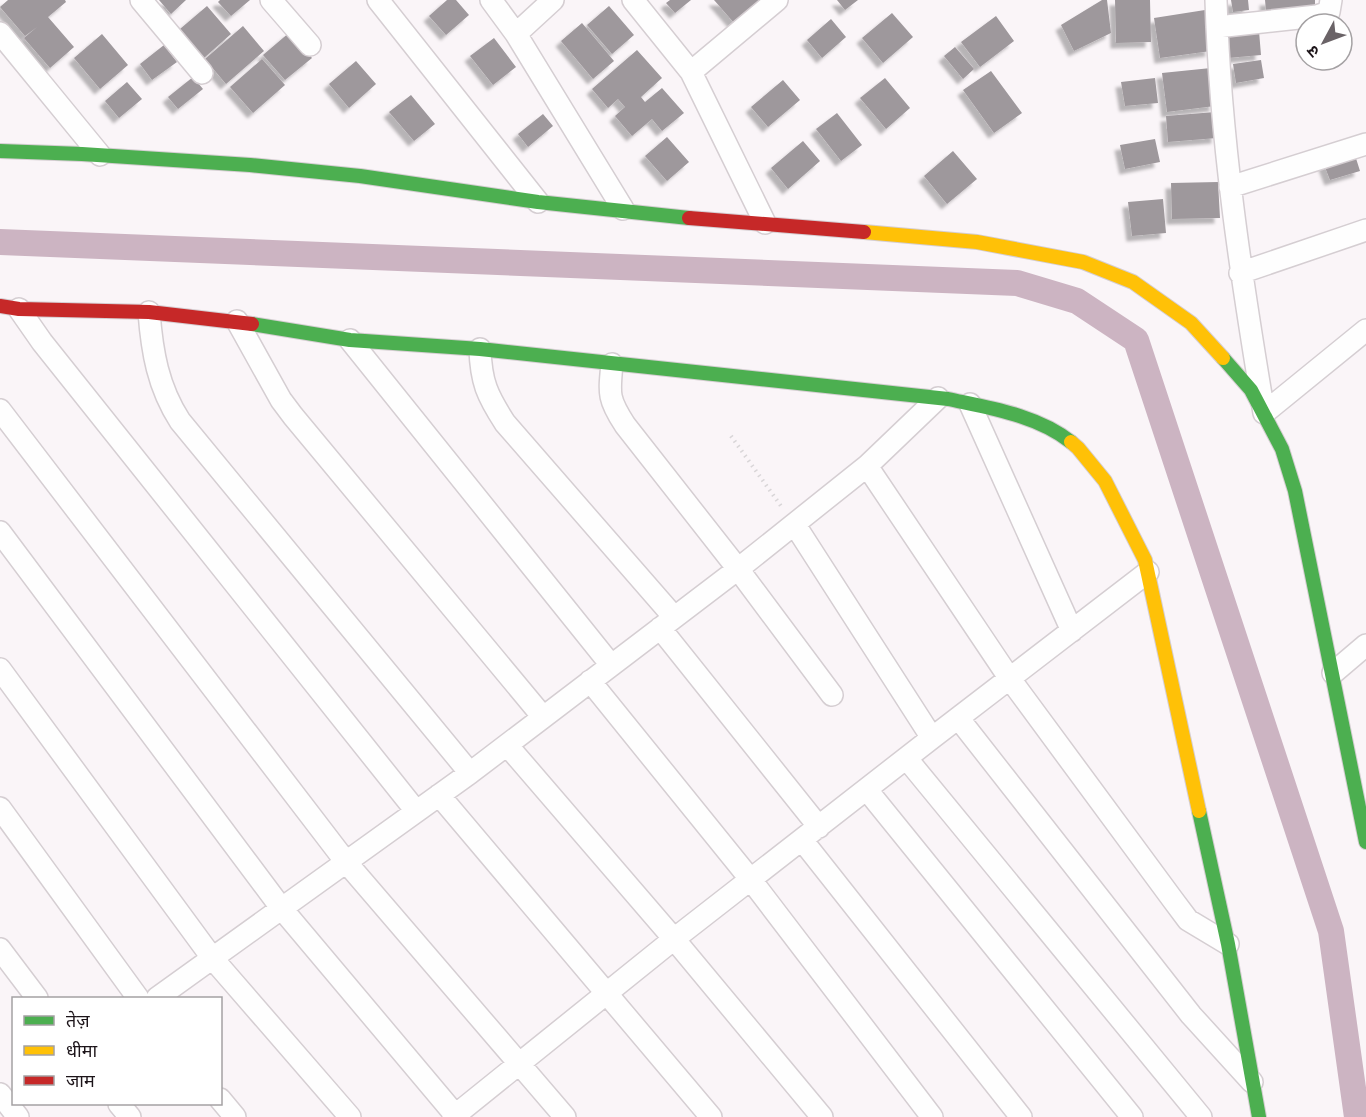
<svg xmlns="http://www.w3.org/2000/svg" width="1366" height="1117" font-family="'Times New Roman','Noto Sans Devanagari',serif">
  <defs>
    <filter id="shadow"><feDropShadow dx="-5.5" dy="5.5" stdDeviation="1.5" flood-color="#0004"/></filter>
  </defs>
  <rect width="100%" height="100%" fill="#faf5f8"/>
  <g fill="none" stroke-linecap="round" stroke-linejoin="round">
    <path stroke="#ccb4c2" stroke-width="26" d="M0 242 1017 283 1077 301 1136 340 1331 931 1357 1117"/>
  </g>
  <path fill="#9e989c" filter="url(#shadow)" d="M8 0H65L66 2 48 17 74 47 50 68 24 38 37 27 25 36 0 7Z
    M159 0H186L171 14Z
    M220 0H250L231 16 218 2Z
    M447 0H456L469 15 446 35 429 16Z
    M670 0H691L675 13 666 3Z
    M714 0H764L735 24Z
    M837 0H858L845 10Z
    M1102 0H1107L1111 33 1074 51 1061 25Z
    M1115 0H1150L1151 42 1116 43Z
    M1231 0H1248L1249 10 1233 12Z
    M1265 0H1315V6L1266 11Z
    M207 6 231 34 204 58 180 29Z
    M609 6 634 35 612 54 587 25Z
    M1205 10 1211 51 1160 58 1154 18Z
    M892 13 913 37 883 63 862 38Z
    M996 16 1014 41 980 67 961 42Z
    M831 19 846 37 822 58 807 40Z
    M582 23 614 61 593 79 561 41Z
    M243 26 264 51 226 84 205 59Z
    M1259 31 1261 55 1228 58 1226 34Z
    M290 32 312 58 285 80 263 55Z
    M102 34 128 65 100 89 74 58Z
    M494 38 516 67 493 85 470 56Z
    M164 45 177 62 152 80 140 64Z
    M955 47 974 69 963 79 944 56Z
    M637 50 662 78 641 97 645 102 662 88 684 113 662 131 652 119 632 136 615 116 625 107 618 99 608 108 592 89Z
    M262 59 285 85 253 113 230 87Z
    M1261 60 1264 78 1236 83 1233 64Z
    M356 61 376 84 349 108 329 84Z
    M1211 68 1215 106 1167 112 1162 73Z
    M991 71 1022 113 994 133 963 90Z
    M193 77 203 89 178 109 168 97Z
    M885 78 910 108 886 129 860 98Z
    M1155 78 1158 103 1125 106 1121 82Z
    M783 80 800 100 768 127 751 107Z
    M127 82 142 99 119 118 105 101Z
    M411 95 435 124 414 141 389 112Z
    M1215 112 1217 138 1168 142 1166 116Z
    M837 113 862 145 841 161 816 129Z
    M543 114 553 126 528 147 518 134Z
    M667 137 689 162 667 181 645 156Z
    M1155 139 1160 162 1125 169 1120 145Z
    M803 141 820 161 788 189 771 168Z
    M953 151 977 179 947 204 924 176Z
    M1354 152 1360 171 1330 180 1323 162Z
    M1218 182 1220 218 1172 219 1171 183Z
    M1163 199 1166 233 1132 236 1128 202Z"/>
  <g fill="none" stroke-linecap="round" stroke-linejoin="round">
    <defs>
      <path id="street" d="M141 0 202 73
        M271 0 310 45
        M378 0 538 202
        M491 0 516 34 623 209
        M633 0 691 72 765 223
        M1216 0C1220 139 1241 276 1264 413L1366 330
        M1217 27 1317 16 1329 12 1331 0
        M0 33 100 155
        M516 34 553 0
        M691 72 777 0
        M1230 187 1366 144
        M1240 273 1366 230
        M19 309 42 342 416 811
        M149 312C152 352 158 387 180 421L470 773
        M237 321 281 400 293 416 543 717
        M350 340 611 665
        M480 349C481 382 487 395 505 423L674 617
        M612 364C609 394 608 399 625 425L738 569 832 695
        M970 404 1072 631
        M0 410 346 862 565 1117
        M867 466 1010 679 1173 900 1188 920 1228 944
        M795 525 932 738
        M0 532 282 909 457 1117
        M660 628 819 827
        M0 669 213 959 350 1117
        M1333 673 1366 645
        M590 681 751 880 932 1117
        M959 719 1191 1015 1252 1082
        M507 745 674 939 822 1117
        M907 759 1201 1117
        M867 790 1132 1117
        M439 795 711 1117
        M0 808 138 998
        M802 840 1021 1117
        M0 949 37 998
        M157 998 470 773 738 569 867 466 938 398
        M0 1094 18 1117
        M220 1099 235 1117
        M119 1104 130 1117
        M453 1117 674 939 932 738 1148 572"/>
      <path id="fast" d="M0 151 82 154 250 165 360 176 538 202 689 218
        M252 324 350 340 480 349 948 399C990 408 1037 415 1071 442
        M1223 358 1251 390 1282 449 1295 491 1366 842
        M1199 811 1228 944 1259 1117"/>
      <path id="slow" d="M864 232 977 242 1083 262 1133 282 1191 323 1223 358
        M1071 442 1078 448 1105 481 1145 560 1199 811"/>
      <path id="jam" d="M689 218 864 232
        M0 306 19 309 149 312 252 324"/>
    </defs>
    <use href="#street" stroke="#d5ced2" stroke-width="24"/>
    <use href="#fast" stroke="#d5ced2" stroke-width="16"/>
    <use href="#slow" stroke="#d5ced2" stroke-width="16"/>
    <use href="#jam" stroke="#d5ced2" stroke-width="16"/>
    <path stroke="#d9d6d8" stroke-width="4" stroke-dasharray="1.5 4.5" stroke-linecap="butt" d="M731 436 781 506"/>
    <use href="#street" stroke="#fefefe" stroke-width="21"/>
    <use href="#fast" stroke="#4caf50" stroke-width="14"/>
    <use href="#slow" stroke="#ffc107" stroke-width="14"/>
    <use href="#jam" stroke="#c62828" stroke-width="14"/>
  </g>
  <rect x="12" y="997" width="210" height="108" fill="#ffffff" stroke="#a4a1a3" stroke-width="1.5"/>
  <rect x="24" y="1016" width="30" height="9" fill="#4caf50" stroke="#a4a1a3" stroke-width="1.5"/>
  <text x="66" y="1027" font-size="18" fill="#1c1419">तेज़</text>
  <rect x="24" y="1046" width="30" height="9" fill="#ffc107" stroke="#a4a1a3" stroke-width="1.5"/>
  <text x="66" y="1057" font-size="18" fill="#1c1419">धीमा</text>
  <rect x="24" y="1076" width="30" height="9" fill="#c62828" stroke="#a4a1a3" stroke-width="1.5"/>
  <text x="66" y="1087" font-size="18" fill="#1c1419">जाम</text>
  <g transform="translate(1324 42) rotate(229)"><circle r="28" fill="#ffffff" stroke="#a4a1a3" stroke-width="1.5"/>
  <path d="M0-4.5L10 22L0 15L-10 22Z" fill="#6a6367"/>
  <text y="-9" font-size="16" font-weight="bold" text-anchor="middle" fill="#1c1419">उ</text>
  </g>
</svg>
